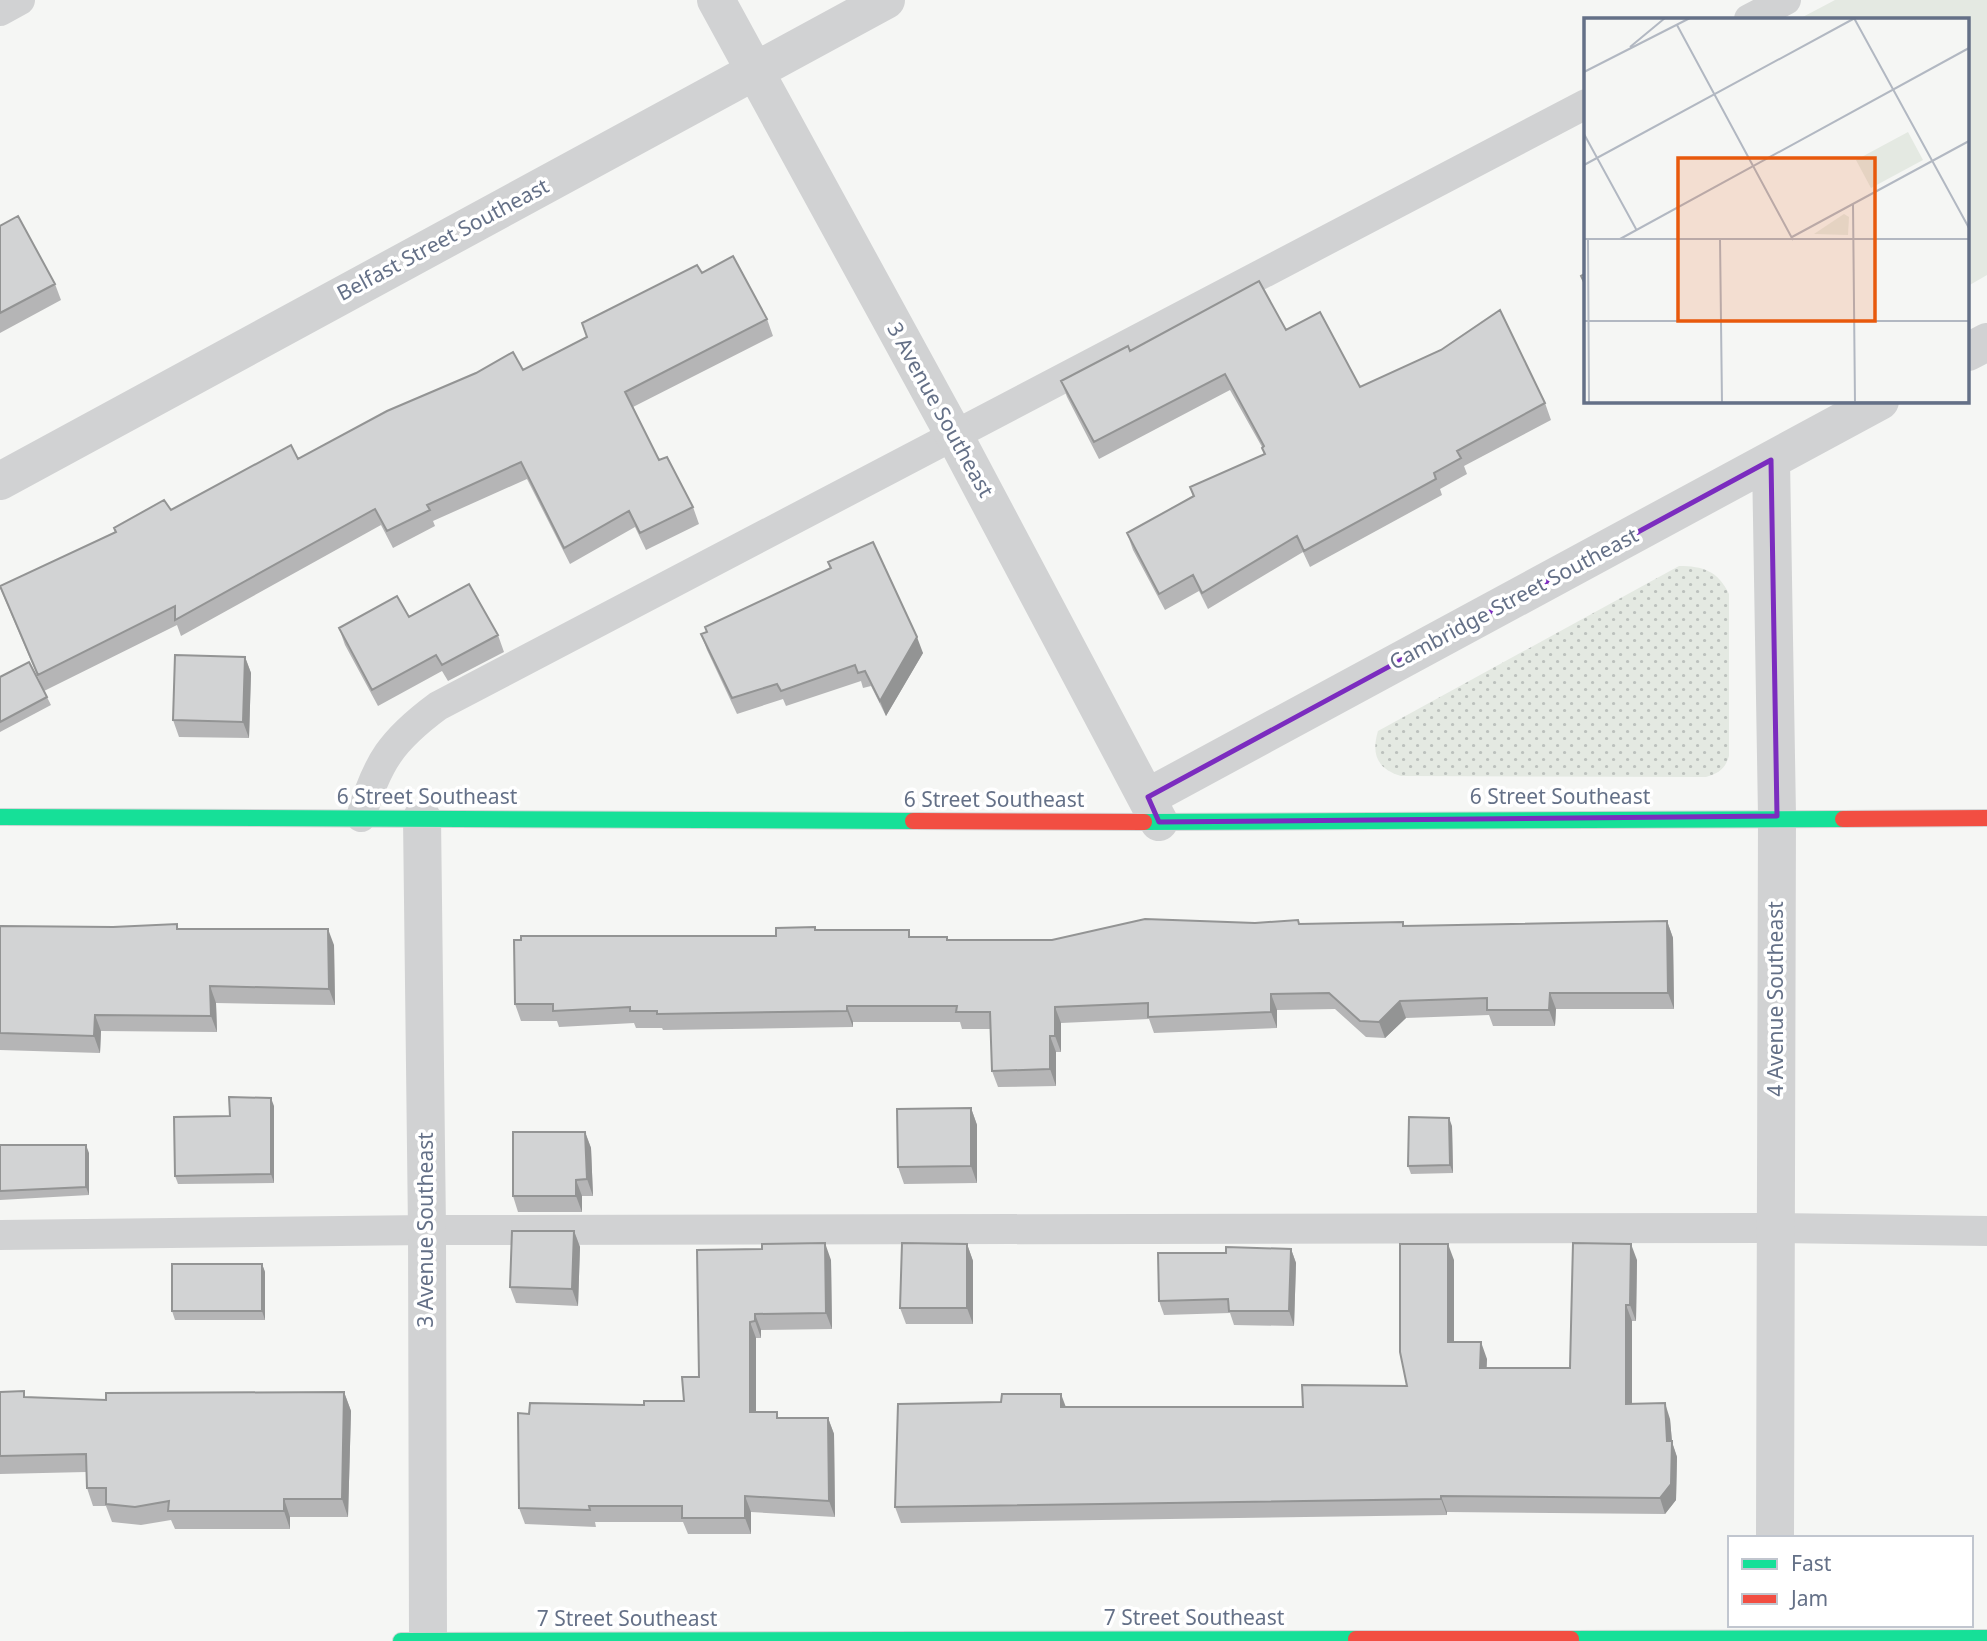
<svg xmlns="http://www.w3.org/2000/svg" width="1987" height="1641" font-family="'Noto Sans',sans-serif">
  <defs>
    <pattern id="grass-dots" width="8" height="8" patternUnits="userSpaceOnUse" patternTransform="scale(1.75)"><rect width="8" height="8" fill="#e4e9e2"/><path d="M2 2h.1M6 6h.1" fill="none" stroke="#bcc1bd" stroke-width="1.8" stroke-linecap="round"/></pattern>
  </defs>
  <rect width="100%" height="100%" fill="#f5f6f4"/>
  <path fill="url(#grass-dots)" d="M1679 566C1703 566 1718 571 1729 594V756C1725 769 1719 773 1706 777L1401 776C1377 769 1371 754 1378 731Z"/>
  <path fill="#e4e9e2" d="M1835 0H1987V275L1968 286V19H1799Z"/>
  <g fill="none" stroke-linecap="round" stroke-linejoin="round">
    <defs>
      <path id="fast" d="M0 817 913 821
        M1144 822 1843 819
        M1571 1639 1987 1638
        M401 1641 1356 1639"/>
      <path id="jam" d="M1843 819 1987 818
        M913 821 1144 822
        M1356 1639H1571"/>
    </defs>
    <use href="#fast" stroke="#d2d4d5" stroke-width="18"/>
    <use href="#jam" stroke="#d2d4d5" stroke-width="18"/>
    <path stroke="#d1d2d3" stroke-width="30" d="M0 11 20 0
      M1749 19 1786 0
      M361 817C377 762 392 740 438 706L1586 104
      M0 1235 427 1230 1775 1228 1987 1231"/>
    <path stroke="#d1d2d3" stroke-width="38" d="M716 0 954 435 1159 822
      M1968 352 1987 342
      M1771 460 1777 816 1775 1538
      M0 481 886 0
      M1148 797 1880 401
      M422 818 427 1230 428 1641"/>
    <use href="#fast" stroke="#16e098" stroke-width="16"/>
    <use href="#jam" stroke="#f24e42" stroke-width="16"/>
  </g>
  <path fill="#b5b5b6" d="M0 226 55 284 61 300 0 333Z
    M702 273 767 319 773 336 633 407 659 460 693 507 699 524 646 550 635 527 570 564 527 479 433 521 435 526 393 548 381 525 181 636 177 625 44 691 51 705 0 732V677L43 689 0 588 115 532 114 528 171 510 523 370 587 337Z
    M1286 330 1360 387 1545 403 1551 420 1464 466 1467 474 1440 489 1442 495 1310 567 1303 552 1208 609 1199 591 1165 610 1133 550 1127 533 1193 496 1190 487 1264 454 1262 447 1230 390 1099 459 1067 397 1061 381 1130 351Z
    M828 562 923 653 886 716 871 686 863 688 861 681 786 706 783 699 737 714 707 650 701 634 830 568Z
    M409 617 498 635 504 652 448 681 442 671 378 706 345 645 339 628Z
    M245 657 251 673 249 738 179 737 173 720Z
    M1667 921 1673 938 1674 1009H1556L1555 1026H1493L1489 1015 1406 1018 1385 1038 1366 1037 1335 1009 1277 1010V1028L1154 1033 1149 1019 1061 1023V1052H1056V1086L998 1087 992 1071 991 1029H962L960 1022H853V1027L663 1030 662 1028H636L634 1023 559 1027 557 1021H521L515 1004 776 936 815 927 816 930 948 940H1052L1300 924 1403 922 1404 926Z
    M0 926 179 929 334 945 335 1005 216 1003 217 1032 101 1031 100 1053 0 1050Z
    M274 1106V1183L178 1184 175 1176 230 1116Z
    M971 1108 977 1125V1183L904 1184 898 1167Z
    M1452 1126 1453 1173 1411 1174 1408 1166Z
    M585 1132 591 1148 593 1196H582V1212H518L513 1196Z
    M0 1145 89 1153V1195L0 1200Z
    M574 1231 580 1247 578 1306 516 1303 510 1287Z
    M967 1244 973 1261V1324H906L900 1308Z
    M1291 1249 1296 1263 1294 1326 1234 1325 1230 1313 1164 1315 1159 1301 1226 1253Z
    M697 1250 831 1260 832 1329 761 1330V1338H756V1412L779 1418H828L834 1434 835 1517 751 1512V1534H688L683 1522H595L596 1527 525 1524 519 1508 529 1414 684 1401 699 1377Z
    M1454 1260V1342L1487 1359 1486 1368H1570L1637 1260 1636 1321H1632V1404L1670 1419 1672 1442 1677 1457 1676 1500 1665 1514 1447 1512V1515L901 1523 895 1507 1066 1407H1303L1407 1386Z
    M262 1264 265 1272V1320H175L172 1311Z
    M0 1392 26 1398 106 1400 344 1392 351 1411 348 1517H290V1529H175L171 1520 141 1525 112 1522 106 1506H93L87 1488 86 1472 0 1474Z"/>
  <path fill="#939494" d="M917 637 923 653 886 716 880 701Z
    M245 657 251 673 249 738 243 722Z
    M1667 921 1673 938 1674 1009 1668 993Z
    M328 929 334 945 335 1005 329 989Z
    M210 986 216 1003 217 1032 211 1016Z
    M1550 993 1556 1009 1555 1026 1549 1010Z
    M1271 994 1277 1010V1028L1271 1012Z
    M1400 1001 1406 1018 1385 1038 1379 1022Z
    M847 1006 853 1022V1027L847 1011Z
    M1055 1007 1061 1023V1052L1055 1036Z
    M95 1015 101 1031 100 1053 94 1036Z
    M1050 1036 1056 1052V1086L1050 1069Z
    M271 1098 274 1106V1183L271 1174Z
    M971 1108 977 1125V1183L971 1166Z
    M1449 1118 1452 1126 1453 1173 1450 1165Z
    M585 1132 591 1148 593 1196 587 1179Z
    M86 1145 89 1153V1195L86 1187Z
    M576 1180 582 1196V1212L576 1196Z
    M574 1231 580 1247 578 1306 572 1289Z
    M825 1243 831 1260 832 1329 826 1313Z
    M967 1244 973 1261V1324L967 1308Z
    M1448 1244 1454 1260V1359L1448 1342Z
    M1631 1244 1637 1260 1636 1321 1630 1305Z
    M1291 1249 1296 1263 1294 1326 1289 1311Z
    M262 1264 265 1272V1320L262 1311Z
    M1626 1305 1632 1321V1420L1626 1404Z
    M755 1314 761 1330V1338L755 1321Z
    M750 1322 756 1338V1429L750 1412Z
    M1481 1342 1487 1359 1486 1385 1480 1368Z
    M344 1392 351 1411 348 1517 342 1499Z
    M1061 1394 1067 1410 1061 1407Z
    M1665 1403 1670 1419 1672 1442 1677 1457 1676 1500 1665 1514 1660 1498 1667 1441Z
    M828 1418 834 1434 835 1517 829 1501Z
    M745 1496 751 1512V1534L745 1518Z
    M1441 1496 1447 1512V1515L1441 1499Z
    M284 1499 290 1517V1529L284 1511Z"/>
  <path fill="#d2d3d4" stroke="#939494" stroke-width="2" d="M18 216 55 284 0 313V226Z
    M733 256 767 319 625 392 659 460 667 457 693 507 640 533 629 511 564 548 521 462 427 505 430 510 387 531 375 509 175 620V606L38 675 0 586 116 532 114 528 164 500 171 510 291 445 298 459 387 411 476 373 513 352 523 370 587 337 582 323 697 265 702 273Z
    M1586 273V286L1581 276Z
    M1259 281 1286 330 1320 312 1360 387 1441 350 1500 310 1545 403 1457 451 1461 458 1434 473 1436 479 1304 551 1297 536 1202 593 1193 575 1159 594 1127 533 1194 496 1190 487 1265 454 1262 448 1264 446 1225 374 1094 442 1061 381 1128 346 1130 351Z
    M873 542 917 637 880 701 865 671 858 673 855 665 781 691 777 684 732 698 701 634 707 632 705 627 831 568 828 562Z
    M469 584 498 635 442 665 436 655 372 690 339 628 397 596 409 617Z
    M175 655 245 657 243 722 173 720Z
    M29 662 47 697 0 722V677Z
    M1145 919 1255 923 1298 920 1299 924 1403 922V926L1667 921 1668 993H1550L1549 1010H1487V998L1400 1001 1379 1022 1360 1021 1329 993 1271 994V1012L1148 1017V1003L1055 1007V1036H1050V1069L992 1071 990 1012H956L957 1006H847V1011L657 1014V1011H630V1007L553 1011V1004H515L514 940H521V936H776V928L815 927V930H909V937H947V940H1052Z
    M177 924V929H328L329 989 210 986 211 1016 95 1015 94 1036 0 1033V926L113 927Z
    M229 1097 271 1098V1174L175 1176 174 1117 230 1116Z
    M971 1108V1166L898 1167 897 1109Z
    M1409 1117 1449 1118 1450 1165 1408 1166Z
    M513 1132H585L587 1179 576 1180V1196H513Z
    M0 1145H86V1187L0 1191Z
    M512 1231H574L572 1289 510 1287Z
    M825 1243 826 1313 755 1314V1321L750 1322V1412H777V1418H828L829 1501 745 1496V1518H682V1506H589L590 1510 519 1508 518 1413 529 1414 530 1403 644 1405V1401H684L682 1377H699L697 1250 762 1249V1244Z
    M902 1243 967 1244V1308H900Z
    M1573 1243 1631 1244 1630 1305H1626V1404L1665 1403 1667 1441H1672L1671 1484 1660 1498 1441 1496V1499L895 1507 898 1404 1001 1402 1002 1394H1061V1407H1303L1302 1385 1407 1386 1400 1352V1244H1448V1342H1481L1480 1368H1570Z
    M1226 1247 1291 1249 1289 1311H1229L1228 1299 1159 1301 1158 1253H1226Z
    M172 1264H262V1311H172Z
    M24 1391V1397L106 1400V1393L344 1392 342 1499H284V1511H168L169 1501 135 1507 106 1504V1488H87L86 1454 0 1456V1392Z"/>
  <path fill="none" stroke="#7b2cbf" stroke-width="5" stroke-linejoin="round" d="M1771 460 1777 816 1159 822 1148 797Z"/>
  <g text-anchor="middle" stroke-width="7" stroke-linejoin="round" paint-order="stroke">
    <g font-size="21" fill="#647087" stroke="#fff">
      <text transform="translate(443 240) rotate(-28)" y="7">Belfast Street Southeast</text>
      <text transform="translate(940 410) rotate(61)" y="7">3 Avenue Southeast</text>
      <text transform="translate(1514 599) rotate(-28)" y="7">Cambridge Street Southeast</text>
      <text x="427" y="804">6 Street Southeast</text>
      <text x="1560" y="804">6 Street Southeast</text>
      <text x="994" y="807">6 Street Southeast</text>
      <text transform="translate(1776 999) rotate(-90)" y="7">4 Avenue Southeast</text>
      <text transform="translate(426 1230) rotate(-90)" y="7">3 Avenue Southeast</text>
      <text x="1194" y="1625">7 Street Southeast</text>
      <text x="627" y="1626">7 Street Southeast</text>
    </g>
  </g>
  <g transform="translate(1584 18)">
    <rect width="385" height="385" fill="#f5f6f4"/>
    <path d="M260 196 265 199 264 217 230 216Z" fill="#e4e9e2"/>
    <path d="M324 114 339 142 287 170 272 142Z" fill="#e4e9e2"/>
    <path fill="none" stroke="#b2b8c2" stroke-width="2" d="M270 0 385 210M93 7 209 222M46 29 81 0M0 54 106 0M0 116 52 211M0 147 271 0M269 186 271 385M208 219 385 123M0 221H385M4 221 5 385M36 221 385 30M136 221 138 385M0 303H385M0 385 385 384"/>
    <path fill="#e8590c" fill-opacity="0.15" stroke="#e8590c" stroke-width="3.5" d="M94 140H291V303H94Z"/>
    <rect width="385" height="385" fill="none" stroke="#647087" stroke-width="3.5"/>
  </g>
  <rect x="1728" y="1536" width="245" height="91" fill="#ffffff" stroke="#c1c6cf" stroke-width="2"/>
  <rect x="1742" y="1559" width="35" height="10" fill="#16e098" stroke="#c1c6cf" stroke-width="2"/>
  <text x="1791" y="1571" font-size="21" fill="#647087">Fast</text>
  <rect x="1742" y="1594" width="35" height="10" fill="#f24e42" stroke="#c1c6cf" stroke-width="2"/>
  <text x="1791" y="1606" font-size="21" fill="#647087">Jam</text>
</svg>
